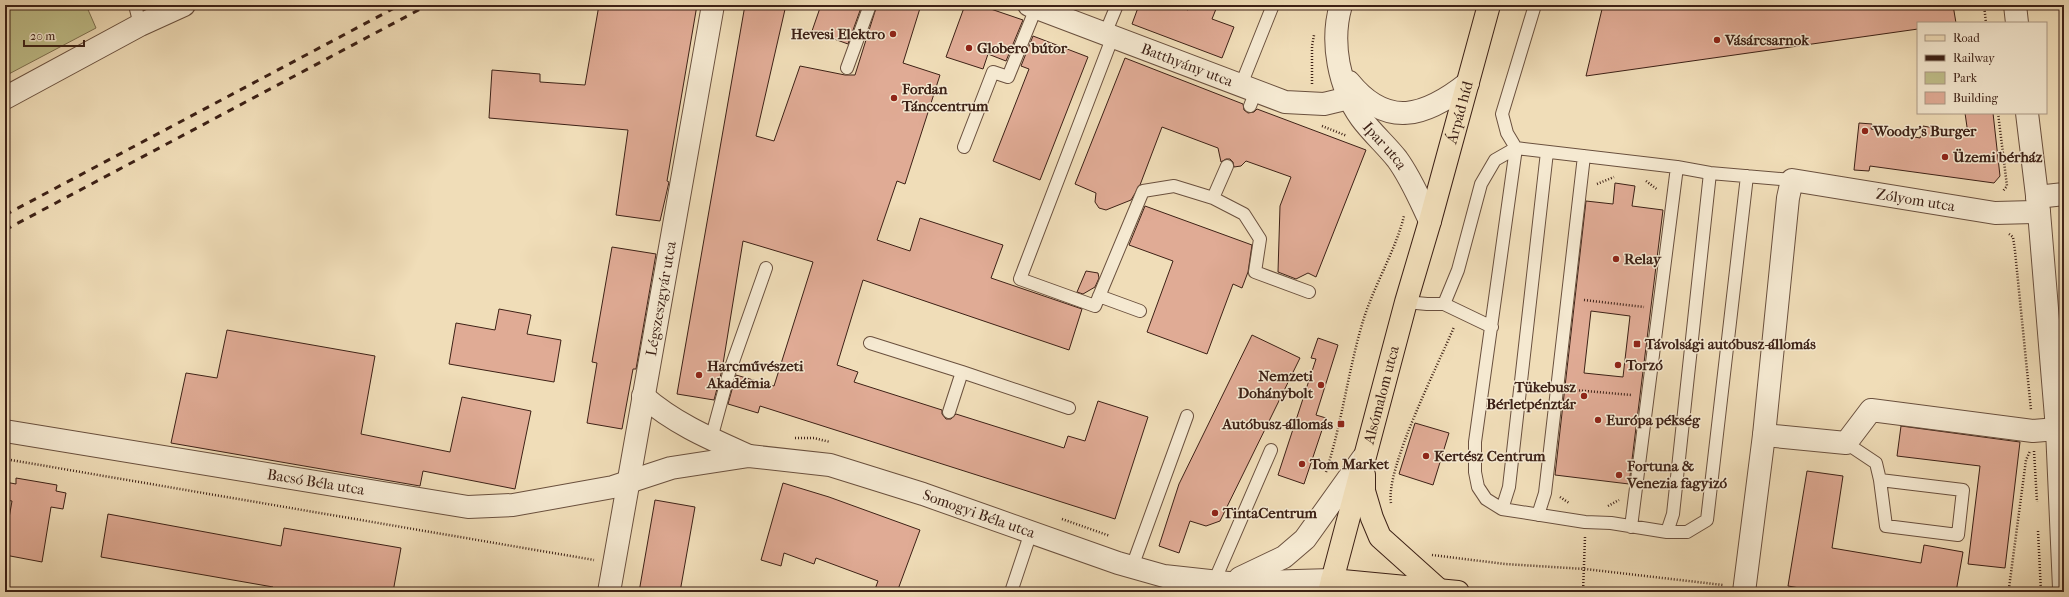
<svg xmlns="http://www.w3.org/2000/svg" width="2069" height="597" font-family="'IM FELL French Canon',serif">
  <rect width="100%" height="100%" fill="#f0ddb8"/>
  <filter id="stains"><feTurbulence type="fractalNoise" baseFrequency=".005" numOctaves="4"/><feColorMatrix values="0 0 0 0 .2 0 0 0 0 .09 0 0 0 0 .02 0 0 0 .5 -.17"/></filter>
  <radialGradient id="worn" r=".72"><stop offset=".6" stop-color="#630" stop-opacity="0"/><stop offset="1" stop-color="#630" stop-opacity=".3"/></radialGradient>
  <path fill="#c0bf8a" stroke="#7e7050" d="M5 5H86L96 28 5 76Z"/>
  <path fill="#e0ab95" stroke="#3d2116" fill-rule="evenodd" d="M599 5H697L667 181 669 182 660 221 616 215 628 130 489 118 492 70 540 74V82L585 85Z
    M745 5H786L756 136 774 141 800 66 845 75H855L877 5H921L903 63 940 75 905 184 897 181 877 240 910 251 920 218 1003 245 991 278 1082 309 1069 350 863 280 837 365 858 372 854 382 942 410V414L946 419H951L956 414 1064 448 1068 436 1085 441 1098 401 1148 417 1115 519 760 406 758 413 728 404 736 375 774 386 813 262 743 241 722 370 714 400 677 394Z
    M821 5H862L848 44 812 31Z
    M965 5H979L1023 20 1006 61 988 54 983 69 946 57Z
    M1139 5H1176L1188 10 1190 5H1206L1216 9 1212 19 1234 27 1222 58 1132 24Z
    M1603 5H1953L1956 23H1918V29L1586 76Z
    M1033 36 1088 57 1040 180 993 161 1029 69 1021 66Z
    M1125 58 1243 104 1244 110 1248 113 1254 112 1257 109 1366 150 1316 277 1308 273 1296 279 1278 272 1280 206 1291 177 1246 161 1241 166 1234 167 1233 162 1230 159H1226L1221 162 1218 148 1162 127 1140 185 1131 200 1106 210 1099 208 1095 202 1096 193 1075 184Z
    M1965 113H1993L2000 176 1994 183 1870 166 1869 171 1854 170 1859 123 1872 124 1871 129 1920 138 1923 126 1968 134Z
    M1615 183 1635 186 1632 206 1663 210 1629 484 1555 475 1586 201 1613 204ZM1591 311 1630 316 1623 377 1584 373Z
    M1145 206 1252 245 1248 272 1242 288 1233 284 1207 354 1147 332 1173 261 1129 245Z
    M612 247 656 254 636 369H633L622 429 587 423 597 363 592 362Z
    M1086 271 1098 273 1099 278 1095 287 1083 294 1077 292Z
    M499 309 531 315 527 334 561 340 554 382 449 364 456 323 495 330Z
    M227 330 375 356 361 434 450 452 462 397 531 411 515 489 423 471 420 486 171 443 186 373 217 378Z
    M1252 335 1300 358 1220 521 1206 526 1190 521 1179 553 1159 546 1179 484Z
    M1318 338 1338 345 1316 415 1326 418 1304 484 1278 475 1316 359 1311 358Z
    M1415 423 1449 433 1433 485 1399 474Z
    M1901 426 2020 442 2005 568 1968 564 1980 466 1897 456Z
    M1807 471 1843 476 1832 548 1921 563 1924 545 1963 552 1956 592H1823L1788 586Z
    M16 478 57 485 56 491 66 493 63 509 51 507 42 562 5 555V541L12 501 5 500V482L16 484Z
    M783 483 829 497 920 530 897 592H874L878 581 816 558 814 564 784 553 781 566 761 560Z
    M655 500 695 507 680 592H639Z
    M108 514 281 546 284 528 401 548 393 592H272L273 587 101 557Z"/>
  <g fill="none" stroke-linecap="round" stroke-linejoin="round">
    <defs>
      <path id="service" d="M135 5 140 25
        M1535 5 1502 114 1507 133 1516 148 1475 442V472L1478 487 1486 499 1502 509 1585 522 1611 523 1667 532H1687L1707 520 1747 176
        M1105 34 1117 5
        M1113 36 1020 279 1095 306 1143 191 1174 186 1213 198 1244 214 1260 239 1255 272 1309 292
        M847 68 870 5
        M1241 85 1273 5
        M1250 106 1256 91
        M964 147 993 72 1008 77 1036 8
        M1213 198 1227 166
        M1099 296 1140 311
        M1406 302 1427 304H1444L1458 270 1481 184 1495 160 1516 148 1677 167 1710 173 1792 180
        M1444 304 1492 327
        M870 343 962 372
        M949 412 962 372 1069 408
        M711 439 729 373 766 268
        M1846 443 1876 463 1880 480 1963 490 1958 535 1886 526 1880 480
        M1502 509 1509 487 1547 152
        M1538 515 1545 493 1584 156
        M1631 527 1677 167
        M1667 532 1673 514 1710 173
        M1132 567 1187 416
        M1214 582 1271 450
        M1011 592 1031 532"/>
      <g id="minor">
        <path id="s1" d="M1029 5 1285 102 1324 104 1349 98"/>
        <path d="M5 98 140 25 184 5"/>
        <path d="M2037 197 2064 194"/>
        <path d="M643 396C675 424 711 439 749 456"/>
        <path d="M1764 435 1846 443 1871 410 2033 431 2057 429"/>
        <path id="s2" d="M609 592 713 5"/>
        <path id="s3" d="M1744 592 1764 435 1788 198 1792 180 1995 213 2039 212"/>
      </g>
      <g id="tertiary">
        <path id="s4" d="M1341 5C1330 42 1339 87 1361 118 1372 133 1386 145 1397 159 1411 178 1420 200 1430 221"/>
        <path d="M2015 5 2017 23"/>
        <path d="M1349 82C1387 129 1425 117 1468 83"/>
        <path d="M2027 113 2039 212 2057 429 2064 588"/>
        <path id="s5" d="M5 431 468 507 513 505 613 487 671 468 749 456 830 465 923 494 1118 563 1164 576 1228 583 1332 580"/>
        <path d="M1240 578 1284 557 1305 539 1363 458"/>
      </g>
      <g id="primary">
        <path d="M1364 475V491L1372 518 1380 537 1439 590"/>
        <path d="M1332 580 1458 592"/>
        <path id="s6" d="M1329 592 1406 302 1430 221 1489 5"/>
      </g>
    </defs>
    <use href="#service" stroke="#6a503e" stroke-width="14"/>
    <use href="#minor" stroke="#6a503e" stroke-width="24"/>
    <use href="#tertiary" stroke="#6a503e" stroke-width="24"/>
    <use href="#primary" stroke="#3d2116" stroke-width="24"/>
    <path stroke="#3d2116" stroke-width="2.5" stroke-dasharray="1 2" stroke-linecap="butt" d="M1002 5 1009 8
      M1984 5 1986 23
      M1312 84V46L1314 35
      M1998 113 2007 186 2003 191
      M1322 126 1347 136
      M1646 181 1658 190
      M1597 184 1614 177
      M2009 234 2013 237 2015 251 2031 410
      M1584 300 1644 307
      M1573 390 1632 395
      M795 438H814L830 442
      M2034 451 2037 502
      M5 459 594 560
      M1326 472C1342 423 1348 371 1363 321 1374 285 1395 252 1404 216
      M1560 497 1569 503
      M1391 503C1385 469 1439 363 1454 327
      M1608 506 1619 500
      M1062 519 1110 536
      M2038 531 2041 592
      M1432 555 1505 564 1585 569 1723 585
      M1764 591 1770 592
      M1583 592 1585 537
      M2010 592 2009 588 2026 460 2030 451"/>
    <use href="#service" stroke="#f5e9d1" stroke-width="12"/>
    <use href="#minor" stroke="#f5e9d1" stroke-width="22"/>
    <use href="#tertiary" stroke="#f5e9d1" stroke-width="22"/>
    <use href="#primary" stroke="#f0ddb8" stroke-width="22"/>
    <path stroke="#3d2116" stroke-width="3" stroke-dasharray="7 7" stroke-linecap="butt" d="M5 215 400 5
      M5 230 428 5"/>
  </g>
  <g fill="#8f2418" stroke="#f5e9d1" stroke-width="1.5">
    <circle cx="893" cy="34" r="4"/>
    <circle cx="1717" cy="40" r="4"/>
    <circle cx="969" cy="48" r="4"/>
    <circle cx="894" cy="98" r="4"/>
    <circle cx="1865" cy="131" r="4"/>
    <circle cx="1945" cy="157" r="4"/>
    <circle cx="1616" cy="259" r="4"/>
    <rect x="1633" y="340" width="8" height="8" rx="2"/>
    <circle cx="1618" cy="365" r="4"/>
    <circle cx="699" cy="375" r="4"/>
    <circle cx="1321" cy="385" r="4"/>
    <circle cx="1584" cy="396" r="4"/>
    <circle cx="1598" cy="420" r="4"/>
    <rect x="1337" y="420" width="8" height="8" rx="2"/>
    <circle cx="1426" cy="456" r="4"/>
    <circle cx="1302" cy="464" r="4"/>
    <circle cx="1619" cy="475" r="4"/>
    <circle cx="1215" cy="513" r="4"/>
  </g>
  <g text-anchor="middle" stroke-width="3" stroke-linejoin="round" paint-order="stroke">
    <g font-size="15" font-weight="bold" fill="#3d2116" stroke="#f5e9d1" text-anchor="start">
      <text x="885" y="39" text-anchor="end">Hevesi Elektro</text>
      <text x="1725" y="45">Vásárcsarnok</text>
      <text x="977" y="53">Globero bútor</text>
      <text x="902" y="94">Fordan<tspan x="902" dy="17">Tánccentrum</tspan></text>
      <text x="1873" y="136">Woody's Burger</text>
      <text x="1953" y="162">Üzemi bérház</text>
      <text x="1624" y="264">Relay</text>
      <text x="1645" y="349">Távolsági autóbusz-állomás</text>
      <text x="1626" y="370">Torzó</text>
      <text x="707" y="371">Harcművészeti<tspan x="707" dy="17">Akadémia</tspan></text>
      <text x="1313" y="381" text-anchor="end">Nemzeti<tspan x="1313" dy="17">Dohánybolt</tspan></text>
      <text x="1576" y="392" text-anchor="end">Tükebusz<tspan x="1576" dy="17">Bérletpénztár</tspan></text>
      <text x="1606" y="425">Európa pékség</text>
      <text x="1333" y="429" text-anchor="end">Autóbusz-állomás</text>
      <text x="1434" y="461">Kertész Centrum</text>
      <text x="1310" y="469">Tom Market</text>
      <text x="1627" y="471">Fortuna &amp;<tspan x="1627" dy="17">Venezia fagyizó</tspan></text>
      <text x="1223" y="518">TintaCentrum</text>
    </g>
    <g font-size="15" fill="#3d2116" stroke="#f5e9d1">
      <text dy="5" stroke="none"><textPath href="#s1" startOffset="169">Batthyány utca</textPath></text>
      <text dy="5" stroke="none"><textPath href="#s6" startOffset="497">Árpád híd</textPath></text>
      <text dy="5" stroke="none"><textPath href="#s4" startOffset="155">Ipar utca</textPath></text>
      <text dy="5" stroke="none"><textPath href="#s3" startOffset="540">Zólyom utca</textPath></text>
      <text dy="5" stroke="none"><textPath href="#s2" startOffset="298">Légszeszgyár utca</textPath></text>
      <text dy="5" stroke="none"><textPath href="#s6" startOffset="204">Alsómalom utca</textPath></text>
      <text dy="5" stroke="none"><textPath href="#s5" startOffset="315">Bacsó Béla utca</textPath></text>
      <text dy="5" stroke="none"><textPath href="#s5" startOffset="994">Somogyi Béla utca</textPath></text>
    </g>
  </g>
  <rect width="2069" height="597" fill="none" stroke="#f0ddb8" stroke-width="20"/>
  <rect x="6" y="6" width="2057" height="585" fill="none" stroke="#3d2116" stroke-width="2"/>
  <rect x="10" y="10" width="2049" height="577" fill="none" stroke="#3d2116"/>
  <rect x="1917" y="22" width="130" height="92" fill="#f5e9d1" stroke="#ab9986"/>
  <rect x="1925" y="35" width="20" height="6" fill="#f0ddb8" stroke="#ab9986"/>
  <text x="1953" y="42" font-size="12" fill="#3d2116">Road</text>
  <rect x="1925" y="55" width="20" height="6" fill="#3d2116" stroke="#ab9986"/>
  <text x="1953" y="62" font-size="12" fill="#3d2116">Railway</text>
  <rect x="1925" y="72" width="20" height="12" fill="#c0bf8a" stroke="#ab9986"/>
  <text x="1953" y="82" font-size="12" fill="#3d2116">Park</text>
  <rect x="1925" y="92" width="20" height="12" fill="#e0ab95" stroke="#ab9986"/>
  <text x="1953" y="102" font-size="12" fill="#3d2116">Building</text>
  <path d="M24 40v6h60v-6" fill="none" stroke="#3d2116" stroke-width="2"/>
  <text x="30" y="40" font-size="12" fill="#3d2116" stroke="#f5e9d1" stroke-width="3" paint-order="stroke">20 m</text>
  <rect width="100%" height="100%" filter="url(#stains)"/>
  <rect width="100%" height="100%" fill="url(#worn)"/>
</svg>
